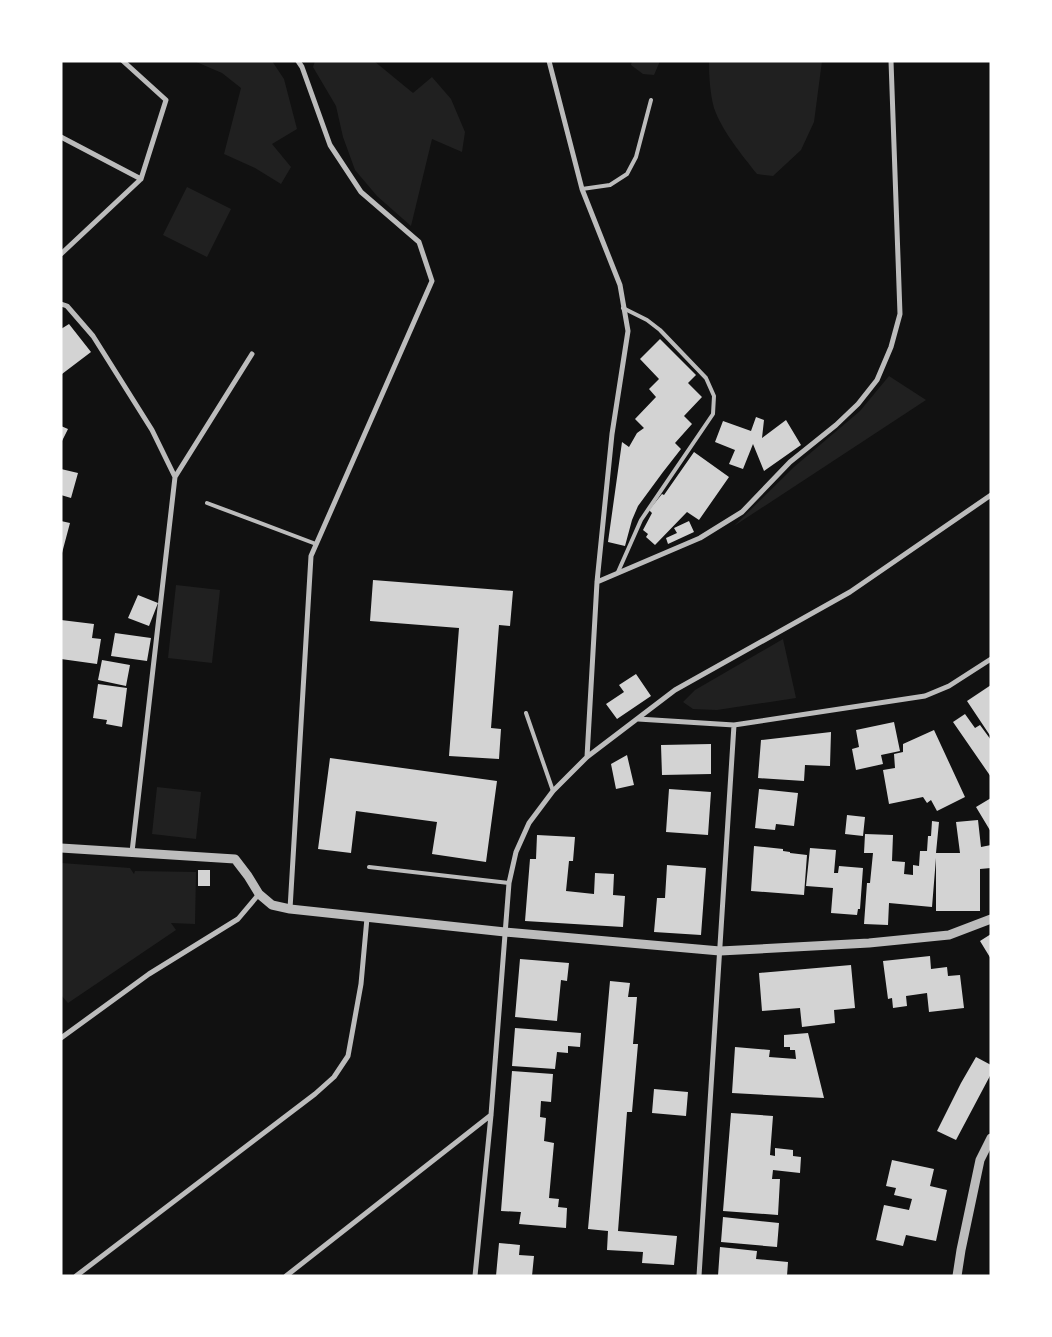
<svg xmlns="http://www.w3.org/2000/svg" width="1052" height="1337" font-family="'Public Sans',sans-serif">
  <rect width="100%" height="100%" fill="#111"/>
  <path fill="#202020" d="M194 61H272L284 79 297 129 272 144 291 167 281 184 255 168 224 154 241 88 222 73Z
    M315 61H374L413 93 432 77 451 99 465 132 462 152 432 139 411 226 377 196 355 170 343 137 336 106 313 67Z
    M632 61H660L654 75 643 74 631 65Z
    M709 61H822L814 122 801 150 773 176 757 174C742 155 722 131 714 108 710 93 709 76 709 61Z
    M187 187 231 209 207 257 163 235Z
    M889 376 926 400 734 526 794 467 860 411Z
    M176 585 220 590 212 663 168 658Z
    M783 639 796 698 717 710 693 709 683 702 695 690Z
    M157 787 201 792 196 839 152 834Z
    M61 863 130 868 134 874 135 871 196 872 195 924 171 923 176 930 68 1003 61 995Z"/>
  <path fill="#d3d3d3" d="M69 324 91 352 62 374 61 372V329Z
    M660 339 696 375 688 383 702 397 684 416 692 424 675 443 681 449 663 472 638 506 632 520 625 546 608 542 622 442 629 447 637 433 644 428 635 419 656 397 649 389 659 379 640 359Z
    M756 417 764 420 762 438 786 420 801 445 764 471 753 444 743 469 729 464 735 450 715 442 723 421 751 431Z
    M61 426 68 429 61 443Z
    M694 452 729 477 699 520 687 512 655 545 646 537 648 534 643 530 652 513 649 510 662 494 664 495Z
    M61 469 78 473 71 498 61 495Z
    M61 521 70 523 62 553H61Z
    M689 521 694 532 668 544 666 538 677 533 674 528Z
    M373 580 513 591 510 626 499 625 491 728 501 729 499 759 449 756 459 628 370 621Z
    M138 595 158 603 149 626 128 618Z
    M61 620 94 624 92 638 101 639 97 664 61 659Z
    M115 633 151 638 147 661 111 656Z
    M102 660 130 665 126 686 98 680Z
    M636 674 651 696 617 719 606 704 624 692 619 685Z
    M98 684 127 688 122 727 106 724 107 720 93 718Z
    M991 685V737L967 701Z
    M965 714 975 728 980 725 991 740V777L953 722Z
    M894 722 900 751 881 755 883 764 856 770 852 749 859 747 856 730Z
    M934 730 965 797 937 811 931 800 927 803 923 797 889 804 883 770 895 768 894 754 903 752V744Z
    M831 732 830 766 805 765 804 781 758 778 761 740Z
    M711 744V774L662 775 661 745Z
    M627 755 634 785 616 789 611 764Z
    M330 758 497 781 486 862 432 854 437 822 356 811 351 853 318 849Z
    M669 789 711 792 708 835 666 832Z
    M759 789 798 793 794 826 776 824 775 830 755 828Z
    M991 798V832L976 807Z
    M847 815 865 817 863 836 845 834Z
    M978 820 981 847 991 845V868L980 869V911H936V858L932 907 889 903 888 925 864 924 867 883H870L873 853H864L865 834 893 835 892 861 905 862 904 874 913 875V865L919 866 920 851H927L928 836H931L932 821 939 822 936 853H960L956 822Z
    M537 835 575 837 573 861H569L566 891 594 894 595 873 614 874 613 895 625 896 623 927 525 921 530 859H536Z
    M754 846 783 849V851L790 852V853L807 855 804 895 751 891Z
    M810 848 836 850 834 873H838L839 866 863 868 860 909H858L857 915 831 913 833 888 806 886Z
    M667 865 706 868 701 935 654 932 657 898H665Z
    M198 870H210V886H198Z
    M991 934V959L980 941Z
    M930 956 931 969 947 967 948 976 960 975 964 1008 929 1012 927 993 906 996 907 1006 893 1008 892 998 888 999 883 961Z
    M520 959 569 963 567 981 561 980 557 1021 515 1017Z
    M851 965 855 1008 834 1010 835 1023 802 1027 800 1008 762 1011 759 973Z
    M610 981 630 983 628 997H637L633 1044H638L632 1112H627L618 1231 677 1236 674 1265 642 1263 643 1252 607 1250 608 1231 588 1229Z
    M515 1028 581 1033 580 1047 568 1046V1053L557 1052 555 1069 512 1066Z
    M808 1033 824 1098 732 1093 735 1047 770 1050 769 1057 796 1059 795 1050H790V1047H784V1035Z
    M976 1057 991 1065V1074L956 1140 937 1131 961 1083Z
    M512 1071 553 1074 551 1102 541 1101 540 1117 546 1118 544 1141 554 1143 549 1198 559 1199 558 1207 567 1208 566 1228 519 1224 521 1212 501 1211Z
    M654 1089 688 1092 686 1116 652 1113Z
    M731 1113 773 1116 770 1155 775 1156V1148L793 1150V1156L801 1157 800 1173 773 1170 772 1179H780L778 1215 723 1211Z
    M892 1160 934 1169 930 1186 947 1190 936 1241 906 1235 903 1246 876 1240 884 1205 909 1210 912 1199 894 1195 896 1188 886 1186Z
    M723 1217 779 1223 777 1247 721 1242Z
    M499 1243 520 1245 519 1255 534 1256 532 1276H496Z
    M720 1247 757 1251 756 1259 788 1262 787 1276H718Z"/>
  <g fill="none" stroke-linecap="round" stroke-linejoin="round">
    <path stroke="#bcbcbc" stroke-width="4" d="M582 189 610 185 627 174 636 157 651 100
      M207 503 316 544
      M618 572 641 520 713 414 714 396 706 378 660 330 647 320 623 308
      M526 713 553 791
      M369 867 509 883"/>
    <path stroke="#bcbcbc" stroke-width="5" d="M549 61 582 189 620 285 628 331 612 434 597 582 587 757
      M61 137 141 179
      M61 254 141 179 166 100 123 61
      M61 304 67 306 93 336 152 430 175 477
      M597 582 700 538 742 512 790 462 836 425 858 404 877 380 891 347 900 314 891 61
      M638 719 734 725 925 696 949 686 991 659
      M132 852 175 477 252 354
      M290 909 311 556 432 281 419 242 361 192 330 145 302 67 298 61
      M61 1038 149 974 238 919 259 894
      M76 1276 315 1094 334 1077 348 1056 361 984 367 918
      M286 1276 491 1115
      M475 1276 491 1115 509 883 516 852 529 823 553 791 587 757 675 690 850 592 991 495
      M699 1276 734 725"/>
    <path stroke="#bcbcbc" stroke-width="9" d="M61 848 235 859 248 876 259 894 272 905 290 909 505 932 720 951 869 943 949 935 991 919
      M957 1276 961 1250 980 1160 991 1138"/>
  </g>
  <rect width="1052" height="1337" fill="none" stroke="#ffffff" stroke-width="125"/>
</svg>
